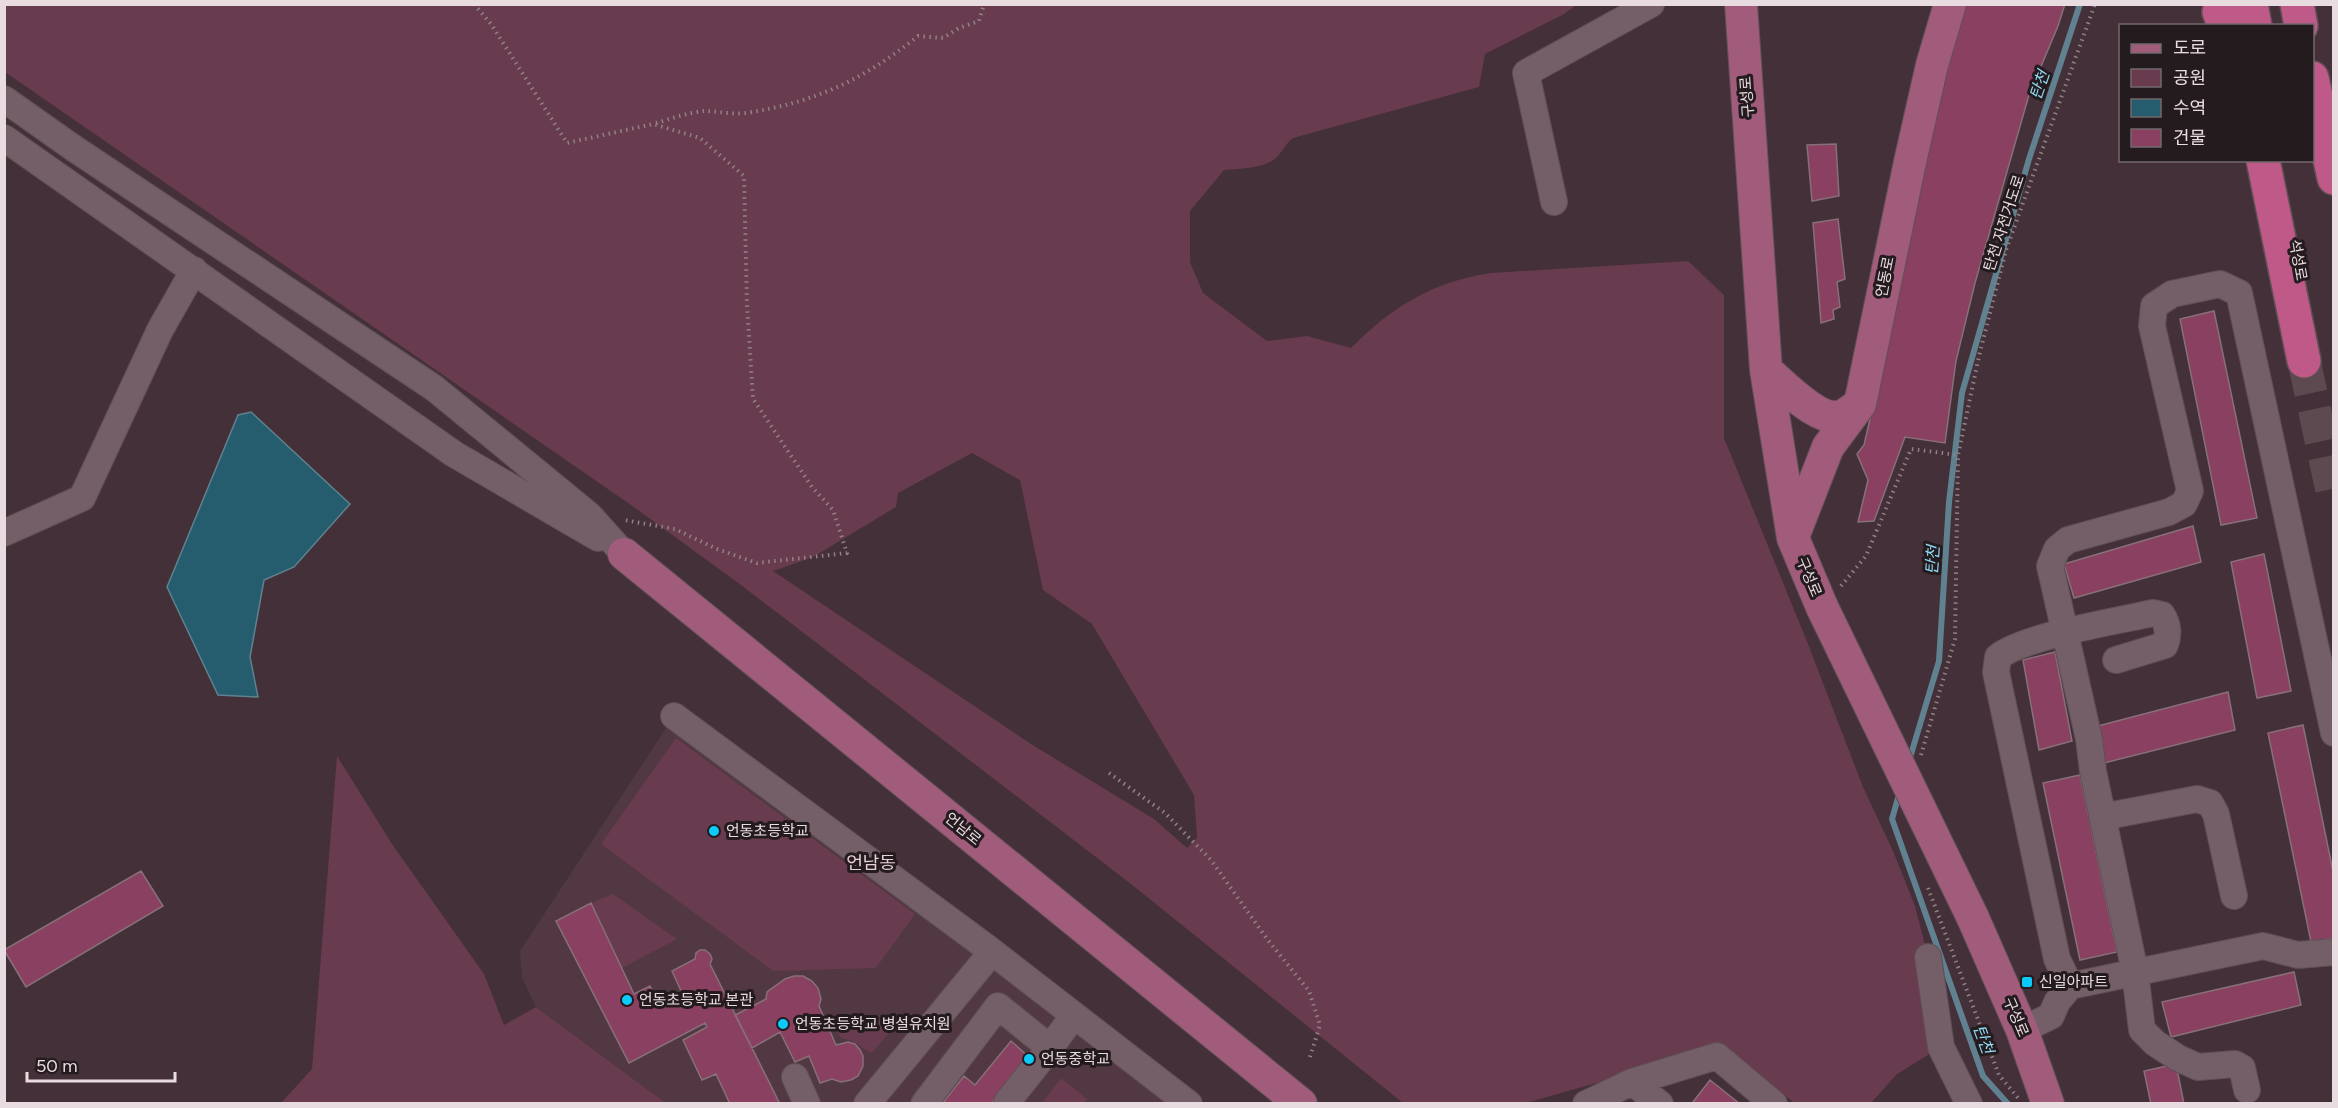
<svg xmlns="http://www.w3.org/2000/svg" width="2338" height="1108" font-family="Figtree,'Noto Sans KR',sans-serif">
  <rect width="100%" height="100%" fill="#443038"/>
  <path fill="#523842" d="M674 716 1189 1103H666L536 1007 522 978 520 951Z"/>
  <path fill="#683b4e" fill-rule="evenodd" d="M5 4 1576 5 1564 14 1485 54 1479 87 1293 138C1285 144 1283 151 1277 157 1267 168 1238 169 1224 170L1190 211V262L1203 293 1267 341 1307 336 1351 348C1393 306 1432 282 1491 273L1688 261 1724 295V438L1808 644 1863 787 1893 851 1915 906 1928 957 1941 1047 1897 1074 1871 1103H1794L1726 1046 1526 1103H1403L1131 884 741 585 631 505 5 72ZM972 453 1020 480 1043 590 1092 624 1194 795 1197 838 1187 848 1154 819 1031 744 773 571 813 557 896 507 898 493Z
    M676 738 915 914 876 968 773 971 601 844Z
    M337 756 392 844 484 974 504 1025 536 1007 666 1103H281L312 1069Z
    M613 894 677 939 622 968 591 903Z
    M853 1015 888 1022V1034L872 1053 865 1050 855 1042 841 1038 835 1026Z
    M1061 1078 1087 1099 1084 1103H1042Z"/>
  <path fill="#255c6e" stroke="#608290" stroke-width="1.5" d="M251 412 350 504 294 567 264 580 250 657 258 697 218 695 167 587 238 415Z"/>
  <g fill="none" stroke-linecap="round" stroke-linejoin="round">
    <path stroke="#608290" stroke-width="6" d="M1909 761 1939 661 1949 502 1962 393 2029 159 2080 4
      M1900 791 1892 819 1983 1076 2008 1104"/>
  </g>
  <path fill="#894061" stroke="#877078" stroke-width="1.5" d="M1966 4H2065L2058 26 2029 95 1975 283 1956 361 1945 443 1905 437 1874 521 1858 522 1868 480 1857 454 1864 445 1894 315 1939 99Z
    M1836 144 1839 196 1812 201 1807 145Z
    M1838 219 1845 279 1837 282 1840 307 1833 310 1834 319 1821 323 1813 223Z
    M2214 311 2257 518 2221 525 2180 319Z
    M2193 526 2201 562 2074 598 2064 564Z
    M2264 554 2291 691 2257 698 2231 562Z
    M2055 652 2072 741 2039 750 2023 660Z
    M2228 692 2235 730 2100 764 2090 728Z
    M2303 725 2334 876V938L2311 942 2268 733Z
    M2080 775 2117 952 2080 960 2043 783Z
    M141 871 163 906 26 987 4 950Z
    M591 903 634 994 650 986 659 1006 682 993 672 971 695 959 696 953 700 950H705L710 954 712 959 710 964 780 1104H730L716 1074 702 1080 683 1040 707 1027 705 1023 629 1063 556 921Z
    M2294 972 2301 1005 2171 1037 2162 1002Z
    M794 976H803L812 981 818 988 821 999 819 1006 836 1045 848 1042 855 1044 860 1050 863 1056V1066L858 1076 851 1080 841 1082 832 1079 820 1083 809 1056 795 1062 780 1032 752 1048 735 1015 766 999 767 992 785 979Z
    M1011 1041 1029 1057 991 1104H942L964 1076 975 1085Z
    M2176 1064 2184 1104H2151L2144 1071Z
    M1710 1080 1740 1104H1695L1693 1102Z"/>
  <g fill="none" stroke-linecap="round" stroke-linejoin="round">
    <path stroke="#5d4a51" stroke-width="33" stroke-dasharray="33 16" stroke-linecap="butt" d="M2304 361 2334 500"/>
    <defs>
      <path id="minor" d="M4 99 72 147 434 388 589 515 624 554
        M4 138 454 454 598 538
        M1554 202 1526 73 1651 4
        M4 533 82 498 160 330 194 270
        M674 716 986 947 1189 1104
        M2102 817 2197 799 2210 803 2216 814 2234 896
        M1928 957 1941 1047 1969 1104
        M2070 986 2057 959 1996 672 1998 657C2024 636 2117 621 2153 613L2162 615C2168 624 2169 635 2165 645L2116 660
        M2022 1030 2051 1016 2057 1002 2070 986 2263 946 2298 955 2334 952
        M795 1077 807 1104
        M1632 1082 1660 1104
        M2247 1090 2242 1068 2235 1064 2198 1067 2178 1058 2155 1043 2142 1030 2135 972 2093 771 2089 739 2050 566 2057 549 2068 540 2169 512 2184 504 2190 491 2152 326 2154 306 2172 294 2220 284 2239 293 2334 733
        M1007 1102 1050 1048
        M867 1104 992 952
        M924 1104 998 1006 1050 1048 1074 1015
        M1586 1104 1632 1082 1717 1056 1774 1104"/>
      <path id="major" d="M1741 4 1766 370 1793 538 1822 607
        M1766 370C1783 384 1821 426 1844 415 1850 412 1855 407 1860 404
        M1793 537 1828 447 1860 404 1910 162 1932 65 1950 4
        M624 554 1301 1104
        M1973 918 2022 1030 2048 1104"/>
      <path id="highway" d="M2251 4 2255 26
        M2297 4 2301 26
        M2219 12 2225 26
        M2312 78 2334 178
        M2263 160 2304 361"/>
    </defs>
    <use href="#minor" stroke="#5f4f55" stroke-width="28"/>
    <use href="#major" stroke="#5f4f55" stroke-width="34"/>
    <use href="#highway" stroke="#5f4f55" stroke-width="36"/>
    <path stroke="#928187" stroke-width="4" stroke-dasharray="1.5 4.5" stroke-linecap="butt" d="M474 4 491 24 567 143 653 124 700 138 744 176 747 305 753 399 812 487 833 510 847 553 757 563 717 549 675 529 624 520
      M656 123C671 119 689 112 705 111 718 111 732 115 746 113 816 102 863 80 918 36L943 38 959 28 979 21 984 4
      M1841 586 1866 556 1911 449 1958 455
      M1921 755 1955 639 1958 455 1979 356 2006 250 2095 4
      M1109 773 1165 813 1211 860 1267 939 1309 991 1320 1025 1310 1057
      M1928 888 1999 1075 2018 1098"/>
    <use href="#minor" stroke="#745e67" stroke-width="26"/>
    <use href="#major" stroke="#a15b7b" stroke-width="32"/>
    <use href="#highway" stroke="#bf5988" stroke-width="33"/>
    <defs>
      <path id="major-bridge" d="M1822 607 1973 918"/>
    </defs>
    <use href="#major-bridge" stroke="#5f4f55" stroke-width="34" stroke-linecap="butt"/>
    <use href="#major-bridge" stroke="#a15b7b" stroke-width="32"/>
  </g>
  <g fill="#0ccafa" stroke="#241b1f" stroke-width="2">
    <circle cx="714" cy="831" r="6"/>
    <rect x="2021" y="976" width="12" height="12" rx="3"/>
    <circle cx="627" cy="1000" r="6"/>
    <circle cx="783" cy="1024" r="6"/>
    <circle cx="1029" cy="1059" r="6"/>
  </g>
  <g text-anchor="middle" stroke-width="6" stroke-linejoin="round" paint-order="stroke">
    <g font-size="15" fill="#e9dce0" stroke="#241b1f">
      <text transform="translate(1747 97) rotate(-94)" y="5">구성로</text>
      <text transform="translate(2004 223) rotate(-72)" y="5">탄천 자전거도로</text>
      <text transform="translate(2298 260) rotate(80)" y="5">석성로</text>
      <text transform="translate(1885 277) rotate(-79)" y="5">언동로</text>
      <text transform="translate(1809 577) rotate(67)" y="5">구성로</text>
      <text transform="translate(963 829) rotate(39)" y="5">언남로</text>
      <text transform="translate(2016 1017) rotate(67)" y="5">구성로</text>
    </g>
    <g font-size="15" fill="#e9dce0" stroke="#241b1f" text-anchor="start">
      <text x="726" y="836">언동초등학교</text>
      <text x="2039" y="987">신일아파트</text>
      <text x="639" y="1005">언동초등학교 본관</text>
      <text x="795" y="1029">언동초등학교 병설유치원</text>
      <text x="1041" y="1064">언동중학교</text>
    </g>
    <g font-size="16" font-style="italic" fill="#90daf5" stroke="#241b1f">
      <text transform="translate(2039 85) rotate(-71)" y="6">탄천</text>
      <text transform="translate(1932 560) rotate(-86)" y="6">탄천</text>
      <text transform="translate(1984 1039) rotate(70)" y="6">탄천</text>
    </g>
    <g font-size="18" fill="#e8ced7" stroke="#241b1f">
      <text x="871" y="869">언남동</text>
    </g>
  </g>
  <rect width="2338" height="1108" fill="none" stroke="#e9dce0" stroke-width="12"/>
  <rect x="2119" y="24" width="195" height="138" fill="#241b1f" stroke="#73686c" stroke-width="1.5"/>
  <rect x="2131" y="44" width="30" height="9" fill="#a15b7b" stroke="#73686c" stroke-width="1.5"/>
  <text x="2173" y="54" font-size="18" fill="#e9dce0">도로</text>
  <rect x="2131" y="69" width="30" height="18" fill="#683b4e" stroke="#73686c" stroke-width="1.5"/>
  <text x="2173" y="84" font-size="18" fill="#e9dce0">공원</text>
  <rect x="2131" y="99" width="30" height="18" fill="#255c6e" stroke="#73686c" stroke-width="1.5"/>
  <text x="2173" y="114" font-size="18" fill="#e9dce0">수역</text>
  <rect x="2131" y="129" width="30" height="18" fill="#894061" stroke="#73686c" stroke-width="1.5"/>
  <text x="2173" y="144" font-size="18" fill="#e9dce0">건물</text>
  <path d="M27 1072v9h148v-9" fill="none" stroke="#e9dce0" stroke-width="3"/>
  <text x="36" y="1072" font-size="18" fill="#e9dce0" stroke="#241b1f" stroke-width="4.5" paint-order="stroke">50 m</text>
</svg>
